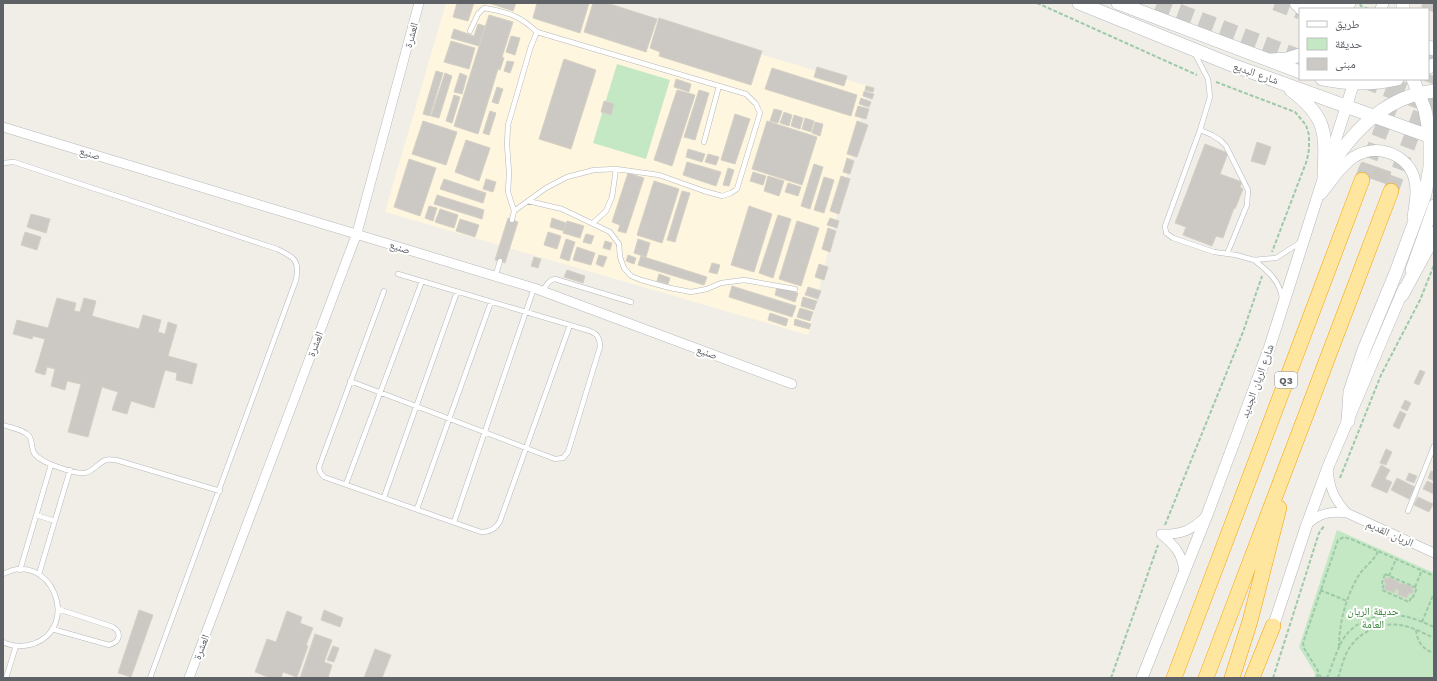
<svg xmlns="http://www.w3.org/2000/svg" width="1437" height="681" font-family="'Work Sans','Noto Naskh Arabic',sans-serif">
  <rect width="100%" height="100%" fill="#f0eee7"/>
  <path fill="#fef6de" d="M446 3H587L868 86 808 335 385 212Z"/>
  <path fill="#c5e8c4" d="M617 64 670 80 646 159 593 143Z
    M1337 530 1434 573V678H1314L1315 673 1299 647Z"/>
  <path fill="#ccc9c4" stroke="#d5d0c5" d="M457 3H474L468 21 453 17Z
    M489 3H516L513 11Z
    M537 3H589L580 33 533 18Z
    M593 3H607L657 19 646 52 584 32Z
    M489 15 513 22 502 57 504 58 500 70 498 69 478 134 454 126Z
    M659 18 762 51 751 85 659 56 660 52 650 48Z
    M478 24 485 26 479 46 451 38 454 29 474 36Z
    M511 36 520 38 515 55 506 52Z
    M451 41 475 48 469 69 444 62Z
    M564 59 596 70 571 149 539 139Z
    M507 61 514 62 510 73 504 71Z
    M817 67 847 76 844 86 814 77Z
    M772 68 857 95 851 116 765 89Z
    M436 71 443 73 430 116 423 114Z
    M445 73 452 76 439 118 431 116Z
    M460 73 467 76 462 94 454 92Z
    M676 79 691 84 689 92 674 87Z
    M866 86 874 88 873 92 865 90Z
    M497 87 503 89 498 104 492 102Z
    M677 90 695 95 672 166 654 160Z
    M699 90 709 93 695 140 684 137Z
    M864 91 874 94 872 99 863 96Z
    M454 95 460 97 452 123 446 121Z
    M861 98 871 102 869 107 859 104Z
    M604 101 614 104 611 115 601 112Z
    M858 106 869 109 866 119 855 116Z
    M774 109 782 111 778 123 770 121Z
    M490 111 496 113 489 135 483 133Z
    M784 112 792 115 789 126 780 123Z
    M735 114 750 119 735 164 721 160Z
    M794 115 803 118 800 129 791 126Z
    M805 118 814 121 811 132 802 129Z
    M423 121 457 132 446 165 412 154Z
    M767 121 817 137 802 185 752 169Z
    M857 121 868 125 857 157 847 154Z
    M815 122 823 124 820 136 812 133Z
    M466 140 490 148 479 181 455 172Z
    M1257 142 1271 147 1265 165 1251 161Z
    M1205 144 1228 153 1220 174 1242 182 1240 187 1243 189 1235 209 1234 208 1223 238 1216 236 1212 246 1183 235 1186 227 1175 223Z
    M688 149 705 154 702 162 686 157Z
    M708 154 719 157 716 165 705 162Z
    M847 158 854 161 850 174 843 172Z
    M409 159 436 168 420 216 394 207Z
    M687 162 721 172 716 186 683 175Z
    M1362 162 1391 172 1387 184 1358 174Z
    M814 164 823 167 810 209 801 206Z
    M728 168 734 170 729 186 723 185Z
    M753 172 766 176 763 185 750 181Z
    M628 173 644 178 626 233 618 231 620 225 612 222Z
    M768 176 784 181 779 196 764 191Z
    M841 176 850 179 839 214 830 211Z
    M824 177 834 180 824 213 814 210Z
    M444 179 486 193 483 203 440 189Z
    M486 179 496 182 493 192 483 189Z
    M654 181 679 189 662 243 637 235Z
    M788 183 801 187 798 196 785 192Z
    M682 191 690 193 675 242 667 240Z
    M437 195 484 210 482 219 434 204Z
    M429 206 437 208 433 221 425 218Z
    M749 206 772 214 754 272 731 265Z
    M440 209 458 215 454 228 435 222Z
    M31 214 50 219 46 233 27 227Z
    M778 215 791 219 773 278 759 273Z
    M508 218 518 222 505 263 495 260Z
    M552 218 566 223 564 231 550 227Z
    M830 218 839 221 837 228 827 225Z
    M460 219 479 225 475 237 456 231Z
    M567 221 584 226 580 238 563 233Z
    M797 221 819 228 801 286 779 279Z
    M828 228 836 231 830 252 822 249Z
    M25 232 41 237 37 250 21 245Z
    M548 232 561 236 557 249 544 245Z
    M586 234 594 236 591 244 583 242Z
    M566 239 575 242 569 261 560 258Z
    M638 239 650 243 646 257 634 253Z
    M605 241 612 243 610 250 603 248Z
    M577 247 595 253 591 265 573 260Z
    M599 255 607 257 603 267 596 264Z
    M628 255 636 258 634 264 626 261Z
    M641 256 707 277 704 285 638 265Z
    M534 257 541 259 538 268 531 266Z
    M712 263 720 265 717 274 709 272Z
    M819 264 828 267 824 280 815 277Z
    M567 270 585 276 583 283 564 277Z
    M659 274 670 278 668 284 657 281Z
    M732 286 796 306 792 317 729 297Z
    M777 287 798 293 795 302 775 295Z
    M808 287 821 291 818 299 805 295Z
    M803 297 817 301 814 310 801 306Z
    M57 298 76 303 74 311 80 312 84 298 96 301 92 316 139 329 143 315 161 320 158 332 165 334 168 322 177 325 168 356 197 364 192 384 176 380 177 373 165 370 154 408 131 401 127 414 112 410 118 392 102 387 88 437 68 432 81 384 67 381 65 390 51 386 55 369 47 367 45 375 35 372 45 339 33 336 32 339 13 334 17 320 48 328Z
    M800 308 813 312 810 321 797 317Z
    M770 313 788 319 786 326 768 320Z
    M795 319 811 324 809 329 794 325Z
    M1420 370 1425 372 1419 385 1414 383Z
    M1405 400 1411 403 1407 411 1401 408Z
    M1400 411 1406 414 1399 429 1393 426Z
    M1386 449 1392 452 1386 465 1380 463Z
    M1381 465 1390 470 1385 479 1392 482 1387 493 1371 486Z
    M1431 471 1434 472V481L1428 478Z
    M1409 473 1417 476 1414 483 1406 480Z
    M1397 478 1415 487 1409 499 1391 490Z
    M1427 481 1434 484V494L1423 489Z
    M1418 497 1433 504 1429 512 1414 505Z
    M1389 577 1399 582 1398 583 1402 584V583L1413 587 1412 590H1414L1412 594 1409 593 1407 598 1398 595 1399 590 1396 589 1394 593 1384 589 1386 583 1384 582 1385 578 1388 579Z
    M139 610 153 615 131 677 118 673Z
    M324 610 343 618 340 627 321 620Z
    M287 611 302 617 300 623 313 628 306 645 308 646 297 677 283 672 281 678H270L255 672 267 639 276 642Z
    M315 634 332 640 324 662 332 665 328 678H300Z
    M333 646 339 648 334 662 327 660Z
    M375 649 391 655 382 678H364Z"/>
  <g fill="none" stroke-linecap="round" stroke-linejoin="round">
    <path stroke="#cccbc7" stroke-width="15" stroke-dasharray="15 8" stroke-linecap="butt" d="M1157 3 1300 57
      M1275 3 1300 12
      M1428 10 1431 3
      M1428 57 1434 60
      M1364 81 1434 107
      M1362 180 1401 79
      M1391 191 1434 76"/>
    <defs>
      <path id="service" d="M470 31 478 14 484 8C508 12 520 16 537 32
        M1194 52 1208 79 1210 97 1200 130 1165 226 1166 233 1173 238 1214 252 1236 255 1254 260 1276 258 1301 242
        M1200 130 1212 135 1220 140 1226 146 1248 190 1247 205 1227 254
        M704 142 719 86
        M3 163 14 162 277 249C294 257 300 260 296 280L150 678
        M528 201 562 209 610 232 619 244 620 257 624 268 631 276 641 280 670 288 691 292 707 289 721 283 744 280 795 289
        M512 220 514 211 508 192 509 173 507 144 508 125 531 46 537 32 746 94 756 104 760 113 737 189 731 193 722 196 704 191 659 175 616 169 594 170 567 177 546 188 514 211
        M593 223 606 211 612 197 616 169
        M1254 260C1267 270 1280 281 1282 298
        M495 277 500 261
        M384 291 319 467 320 472 324 477 481 532C490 532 496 529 500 521L570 325
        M543 291C546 286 548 280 555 279L631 302
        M350 381 555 459 563 458 568 452 600 347C600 339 598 334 590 331L398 274
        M3 425C11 428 23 429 29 436 33 441 31 448 34 453 40 463 75 474 85 473 94 471 99 462 106 460 109 459 113 460 116 460L220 491
        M346 484 422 281
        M384 497 457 292
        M417 509 491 302
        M1408 511 1434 446
        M36 515 55 521
        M454 522 534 288
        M20 570 51 465
        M3 574C51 549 82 627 33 644 23 647 13 647 3 642
        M39 574 70 470
        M52 629 109 645C120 642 122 633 113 627L58 609
        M6 678 16 646"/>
      <path id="minor" d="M3 127 534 288 792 384
        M1328 468C1329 487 1334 499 1347 513
        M1307 525C1319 513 1330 511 1347 513L1434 553
        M1161 534C1182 535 1192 530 1206 516
        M1161 534C1175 546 1183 554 1184 573
        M189 678 357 233 419 3"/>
      <path id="tertiary" d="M1381 9 1383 3
        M1321 194C1331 182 1341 165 1354 157 1375 143 1406 153 1414 177 1418 190 1415 204 1413 217
        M1411 270 1434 205
        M1271 633 1306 527 1328 467 1404 288
        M1142 678 1207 515 1269 349 1355 79"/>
      <path id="secondary" d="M1079 3 1232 65 1434 138
        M1118 3 1300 72
        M1296 3 1302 9
        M1312 3 1328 9
        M1326 8 1349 3
        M1403 9V3
        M1428 47 1434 49
        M1271 60 1287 59 1300 55
        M1428 67 1434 65
        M1322 79C1347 84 1372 85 1397 79
        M1291 90C1327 117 1326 133 1324 175
        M1324 177C1348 136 1384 96 1434 91
        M1402 295 1427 249 1434 233
        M1348 421 1350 392 1364 350 1395 275 1425 194 1430 167V136L1425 110 1413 79"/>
      <path id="trunk" d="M1174 678 1362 180
        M1206 678 1391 191
        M1232 678 1250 621 1279 508
        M1252 678 1273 626"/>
    </defs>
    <use href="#service" stroke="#b4b7bb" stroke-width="5.5"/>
    <use href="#minor" stroke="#b4b7bb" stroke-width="10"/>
    <use href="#tertiary" stroke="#b4b7bb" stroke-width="12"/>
    <use href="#secondary" stroke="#b5b9be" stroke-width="14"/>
    <use href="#trunk" stroke="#f7a100" stroke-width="16"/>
    <path stroke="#9dc9a8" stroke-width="2" stroke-dasharray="4 2" stroke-linecap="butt" d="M1037 3 1197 75
      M1360 4 1361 6 1369 9
      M1216 82 1295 112 1306 125 1309 135V149L1307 160 1272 252
      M1340 478 1381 375 1420 300 1434 265
      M1165 525 1243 332 1262 276
      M1385 574 1417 588 1413 597 1412 596 1409 602 1382 590 1384 584 1382 583Z
      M1389 576 1396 559
      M1415 587 1422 570
      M1320 590 1347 601
      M1422 622 1434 593
      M1416 630C1417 641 1423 650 1434 653
      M1339 647C1339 623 1346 596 1359 575 1365 566 1374 561 1378 551
      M1318 675 1326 678
      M1111 678 1158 545
      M1273 678 1319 533 1324 526
      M1317 678 1318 671 1304 648 1303 643 1338 540 1344 537 1351 539 1434 576
      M1327 678C1332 666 1336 652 1342 641 1355 618 1387 610 1411 618 1419 620 1427 624 1434 627
      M1338 678C1341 669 1343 660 1347 652 1357 633 1379 622 1399 625 1411 626 1423 633 1434 638"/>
    <use href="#service" stroke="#fff" stroke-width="4.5"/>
    <use href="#minor" stroke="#fff" stroke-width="9"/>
    <use href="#tertiary" stroke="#fff" stroke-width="11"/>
    <use href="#secondary" stroke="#fff" stroke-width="13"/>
    <use href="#trunk" stroke="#fee69f" stroke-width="15"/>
  </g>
  <g text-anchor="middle" stroke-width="4" stroke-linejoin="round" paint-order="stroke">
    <rect fill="#fff" stroke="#8e9195" stroke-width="1" x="1275" y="372" width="22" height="16" rx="3"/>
    <g font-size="10" font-weight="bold" fill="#5e6267">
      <text x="1286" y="384">Q3</text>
    </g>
    <g font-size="11" fill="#5e6267" stroke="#fff">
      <text transform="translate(411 35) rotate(-75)" y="4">العشرة</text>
      <text transform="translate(1256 73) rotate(19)" y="4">شارع البديع</text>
      <text transform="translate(90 153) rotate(17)" y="4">صنيع</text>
      <text transform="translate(400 247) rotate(18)" y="4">صنيع</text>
      <text transform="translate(315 344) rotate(-69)" y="4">العشرة</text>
      <text transform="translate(707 352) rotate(20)" y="4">صنيع</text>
      <text transform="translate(1257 381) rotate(-70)" y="4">شارع الريان الجديد</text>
      <text transform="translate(1390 533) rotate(24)" y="4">الريان القديم</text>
      <text transform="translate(201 647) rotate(-69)" y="4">العشرة</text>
    </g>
    <g font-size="11" fill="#338134" stroke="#fff">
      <text x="1373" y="615">حديقة الريان<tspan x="1373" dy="13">العامة</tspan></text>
    </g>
  </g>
  <rect width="1437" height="681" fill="none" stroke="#5e6267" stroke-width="8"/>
  <rect x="1299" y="8" width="130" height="72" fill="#ffffff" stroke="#bfc0c2"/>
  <rect x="1307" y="21" width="20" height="6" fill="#ffffff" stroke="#bfc0c2"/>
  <text x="1335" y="28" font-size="12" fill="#5e6267">طريق</text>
  <rect x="1307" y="38" width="20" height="12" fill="#c5e8c4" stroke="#bfc0c2"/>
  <text x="1335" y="48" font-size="12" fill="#5e6267">حديقة</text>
  <rect x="1307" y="58" width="20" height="12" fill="#ccc9c4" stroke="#bfc0c2"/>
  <text x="1335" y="68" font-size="12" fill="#5e6267">مبنى</text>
</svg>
